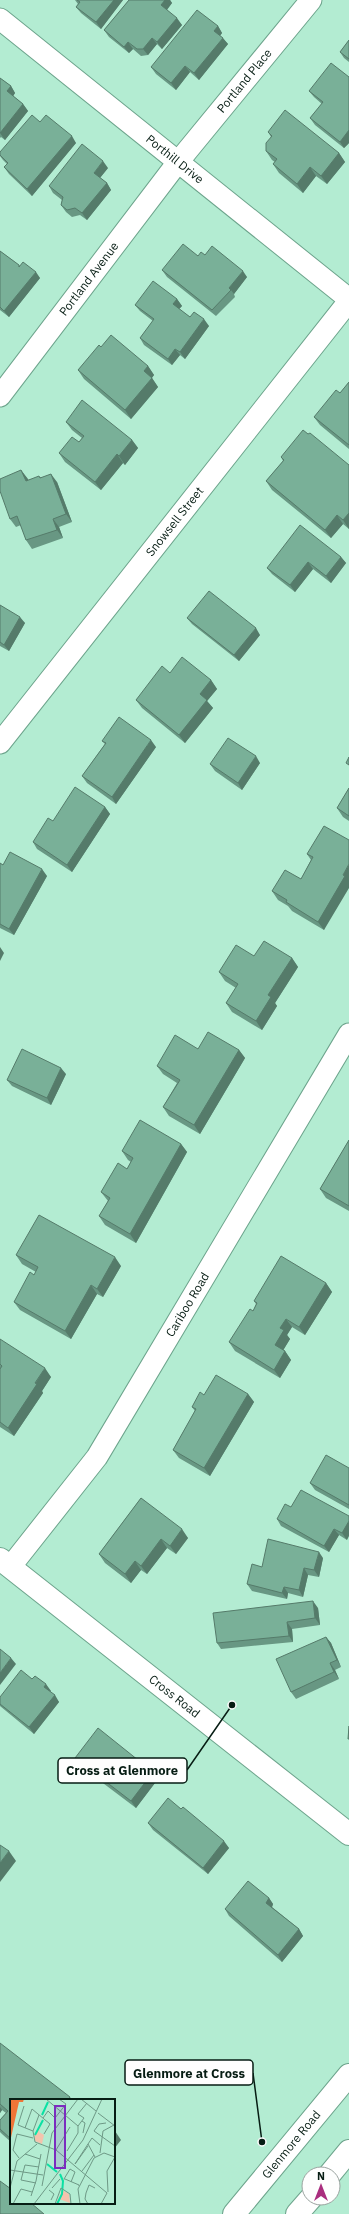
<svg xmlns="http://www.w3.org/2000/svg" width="349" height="2214" font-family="'IBM Plex Sans',sans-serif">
  <rect width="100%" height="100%" fill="#b3ecd2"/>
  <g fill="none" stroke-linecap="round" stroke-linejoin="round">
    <defs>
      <g id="minor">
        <path id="s1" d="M0 19 349 299"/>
        <path id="s2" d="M0 396 178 162 311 0"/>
        <path id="s3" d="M0 743 349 301"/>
        <path id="s4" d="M11 1566 97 1457 349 1034"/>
      </g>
      <g id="tertiary">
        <path id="s5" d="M0 1559 349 1834"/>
      </g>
      <g id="secondary">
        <path d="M330 2174 349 2151"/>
        <path id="s6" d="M234 2214 349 2075"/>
        <path d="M297 2214 311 2198"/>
      </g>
    </defs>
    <use href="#minor" stroke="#6da48c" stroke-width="23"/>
    <use href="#tertiary" stroke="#6da48c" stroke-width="24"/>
    <use href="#secondary" stroke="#6da48c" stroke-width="24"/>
    <use href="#minor" stroke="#fff" stroke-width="21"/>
    <use href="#tertiary" stroke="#fff" stroke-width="22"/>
    <use href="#secondary" stroke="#fff" stroke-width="22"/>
  </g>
  <path fill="#689783" d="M75 0H123L101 29 81 13 76 7 78 4Z
    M129 0H170L172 3 167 10 182 25 162 49 157 44 148 55 141 56 133 49 129 53 109 37 104 30Z
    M218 26 222 33 220 36 228 44 199 80 190 72 176 90 156 74 151 67Z
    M349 40V62L344 58 340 52Z
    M349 77V143L344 148 315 125 310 118 322 104 314 97 309 91Z
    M0 78 11 86 15 93 13 96 23 104 28 111 5 140 1 137 0 138Z
    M40 122 76 143 32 196 9 174 4 167 7 164 3 160 0 156V152Z
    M268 132 339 153 345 162 327 184 316 176 303 193 279 173 273 164 275 162 272 160 266 151 271 137Z
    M108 168 100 178 107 183 111 190 87 220 80 215 72 217 66 212 61 205 62 200 53 193 49 186Z
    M0 251 20 266 40 278 9 317 0 310Z
    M205 255 247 277 234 294 235 297 216 316 167 277 162 270 198 256Z
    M177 299 182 306 179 309 190 317 209 326 185 359 180 355 172 365 144 345 140 338 153 321 140 311 135 305Z
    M101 347 148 366 154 375 152 378 158 387 131 419 84 379 78 370Z
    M349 382V449L320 425 314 417 340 393Z
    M66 422 132 440 138 448 125 465 123 463 101 490 65 462 59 453 79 442 82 438 72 430Z
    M281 457 349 465V529L343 524 331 538 272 490 266 481 283 461Z
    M21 470 28 480 40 477 57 482 72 522 59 527 63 538 32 549 26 540 21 525 16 527 10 519Z
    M341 557 346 563 331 583 313 569 295 592 272 574 267 568Z
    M0 605 25 623 9 651 0 646Z
    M187 618 260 635 239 661 192 624Z
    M170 673 211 680 217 689 207 701 213 708 185 743 142 708 136 700Z
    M102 741 156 747 116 804 87 783 82 776 105 744Z
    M260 763 242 790 215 771 210 764Z
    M349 788V821L343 817 337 808Z
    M105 807 110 814 72 872 37 849 33 842 53 821Z
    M349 840 324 930 292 911 288 906 278 900 272 891 301 879 311 860 307 854Z
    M0 863 3 865 47 876 14 935 0 928Z
    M254 956 292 958 298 967 275 1003 277 1006 262 1030 232 1012 226 1003 236 988 225 981 219 972Z
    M239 1050 245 1058 200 1134 169 1116 163 1107 177 1083 163 1074 157 1066Z
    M66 1074 51 1105 12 1086 7 1080Z
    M349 1140V1211L326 1198 320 1189Z
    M181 1144 187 1152 136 1243 105 1225 99 1216 108 1201 101 1192 127 1169 131 1162 128 1160 122 1151Z
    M16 1255 121 1266 103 1297 97 1294 71 1339 20 1310 14 1302 36 1272 22 1264Z
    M326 1283 332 1292 305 1335 292 1327 287 1335 290 1339 283 1350 285 1351 291 1360 280 1378 235 1351 229 1342 253 1311 256 1304 254 1301Z
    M0 1340 51 1377 42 1391 43 1393 14 1436 0 1427Z
    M248 1394 254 1402 210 1476 179 1458 173 1450 195 1411 192 1407 204 1395Z
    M349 1468V1509L315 1490 310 1483Z
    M141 1498 188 1538 176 1554 167 1548 147 1574 141 1570 131 1583 105 1563 99 1554Z
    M291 1507 349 1516 347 1540 339 1535 329 1552 281 1526 277 1519Z
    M323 1558 319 1577 308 1575 303 1597 288 1593 287 1599 252 1591 247 1584 262 1567Z
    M318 1608 320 1625 292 1629 293 1642 221 1649 217 1643Z
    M326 1637 331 1643 341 1667 335 1670 339 1679 296 1699 291 1692Z
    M32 1679 51 1691 50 1692 59 1702 34 1734 0 1706V1697Z
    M75 1758 153 1772 158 1779 136 1808 79 1765Z
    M181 1809 229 1848 208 1874 153 1830 148 1823Z
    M269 1898 273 1904 272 1907 299 1929 303 1936 282 1962 229 1916 225 1909Z
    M0 2043 11 2100V2142L2 2134 0 2132V2120L6 2113 2 2110 0 2113Z"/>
  <path fill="#557b6a" d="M114 0H123L101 29 96 22Z
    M165 0H170L172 3 165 12 161 5Z
    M177 18 182 25 162 49 157 42Z
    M218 26 222 33 219 37 214 31Z
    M152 38 157 44 148 55 143 49Z
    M223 38 228 44 199 80 194 73Z
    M128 42 133 49 129 53 124 47Z
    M185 66 190 72 176 90 171 83Z
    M11 86 15 93 12 98 7 91Z
    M23 104 28 111 5 140 0 133Z
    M349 130V143L344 148 340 142Z
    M72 136 76 143 32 196 27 189Z
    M339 153 345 162 327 184 321 176Z
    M103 161 108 168 99 179 94 173Z
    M310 167 316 176 303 193 297 184Z
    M107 183 111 190 87 220 82 213Z
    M243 271 247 277 234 294 231 290 229 288Z
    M36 272 40 278 9 317 4 311Z
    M177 299 182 306 177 311 173 304Z
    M204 319 209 326 185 359 180 352Z
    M175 349 180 355 172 365 168 359Z
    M148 366 154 375 150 380 144 371Z
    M152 378 158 387 131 419 125 410Z
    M132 440 138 448 125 465 119 456Z
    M117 454 123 463 101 490 95 482Z
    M21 470 28 479 32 490 26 481Z
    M51 474 57 482 72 522 66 514Z
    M349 513V529L343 520Z
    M337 515 343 524 331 538 325 530Z
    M53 519 59 527 63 538 57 530Z
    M341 557 346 563 331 583 326 576Z
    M308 562 313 569 295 592 290 585Z
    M20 617 25 623 9 651 4 645Z
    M256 628 260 635 239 661 234 655Z
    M211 680 217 689 207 701 213 708 185 743 179 735 200 694Z
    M151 740 156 747 116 804 112 797Z
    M256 756 260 763 242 790 238 783Z
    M105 807 110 814 72 872 67 865Z
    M349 864V888L324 930 318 922Z
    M42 869 47 876 14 935 9 929Z
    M0 947 4 953 0 961Z
    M292 958 298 967 275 1003 277 1006 262 1030 256 1021 268 995Z
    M239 1050 245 1058 200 1134 194 1125Z
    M61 1068 66 1074 51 1105 47 1098Z
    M181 1144 187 1152 136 1243 130 1234Z
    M115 1257 121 1266 103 1297 97 1289Z
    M326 1283 332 1292 305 1335 299 1327Z
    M91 1285 97 1294 71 1339 65 1331Z
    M286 1319 292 1327 287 1335 290 1339 281 1354 275 1345 280 1328Z
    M285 1351 291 1360 280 1378 274 1370Z
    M45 1368 51 1377 42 1391 43 1393 14 1436 8 1428Z
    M248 1394 254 1402 210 1476 204 1468Z
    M349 1521V1536L347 1540 342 1533Z
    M182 1529 188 1538 176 1554 170 1546Z
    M334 1529 339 1535 329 1552 324 1546Z
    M161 1539 167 1548 147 1574 141 1566Z
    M319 1552 323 1558 319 1577 314 1570Z
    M135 1561 141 1570 131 1583 125 1574Z
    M304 1568 308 1575 303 1597 299 1590Z
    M284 1587 288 1593 287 1599 282 1593Z
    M313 1601 318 1608 320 1625 315 1618Z
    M287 1622 292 1629 293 1642 289 1636Z
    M326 1637 331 1643 341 1667 337 1660Z
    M11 1658 16 1664 0 1685V1673Z
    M330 1663 335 1670 339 1679 334 1672Z
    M46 1684 51 1691 49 1694 44 1687Z
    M55 1695 59 1702 34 1734 29 1727Z
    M153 1772 158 1779 136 1808 131 1801Z
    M224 1841 229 1848 208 1874 203 1868Z
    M9 1851 16 1861 0 1882V1863Z
    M269 1898 273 1904 271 1910 266 1903Z
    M299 1929 303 1936 282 1962 278 1955Z
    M70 2097 72 2100H67Z
    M0 2107 2 2110 0 2113Z
    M115 2131 121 2140 114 2149V2132Z"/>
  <path fill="#79b098" stroke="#557b6a" d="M77 0H114L96 22 76 7 80 2Z
    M129 0H165L161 5 177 18 157 42 152 38 143 49H137L128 42 124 47 104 30Z
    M197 10 218 26 214 31 223 38 194 73 185 66 171 83 151 67Z
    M349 40V59L340 52Z
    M331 63 349 77V130L340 142 310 118 323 102 309 91Z
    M0 78 11 86 7 91 23 104 0 133Z
    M285 110 339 153 321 176 310 167 297 184 273 164 277 159 266 151V143L272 136 268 132Z
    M32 115 40 122 46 115 72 136 27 189 4 167 8 163 0 155V152Z
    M82 144 103 161 94 173 107 183 82 213 75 208 67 210 61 205 63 197 49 186Z
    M183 244 198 256 201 252 205 255 212 246 243 271 229 288 231 290 212 310 162 270Z
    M0 251 19 265V267L23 262 36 272 4 311 0 307Z
    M153 281 177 299 173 304 190 317 194 312 204 319 180 352 175 349 168 359 140 338 154 319 135 305Z
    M111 335 148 366 144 371 152 378 125 410 78 370 99 345 101 347Z
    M349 382V445L314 417 336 390 340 393Z
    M82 400 132 440 119 456 117 454 95 482 59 453 72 437 79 442 84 436 66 422Z
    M303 430 308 434 310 433 349 465V513L343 520 337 515 325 530 266 481 284 460 281 457Z
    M21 470 26 481 39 476 40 478 51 474 66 514 53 519 57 530 26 540 17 516 10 519 0 491V479Z
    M300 525 341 557 326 576 308 562 290 585 267 568Z
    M209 591 256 628 234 655 187 618Z
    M0 605 20 617 4 645 0 642Z
    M182 657 211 680 200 694 207 700 179 735 136 700 162 666 170 673Z
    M119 717 151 740 112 797 82 776 106 743 102 741Z
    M228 738 256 756 238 783 210 764Z
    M349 757V765L346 763Z
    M75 787 105 807 67 865 33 842 48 818 53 821Z
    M349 788V816L337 808Z
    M324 826 349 840V864L343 875 345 876 318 922 286 902 287 900 272 891 285 870 301 879 313 857 307 854Z
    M10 852 42 869 9 929 0 924V863L3 865Z
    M264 941 292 958 268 995 271 997 256 1021 226 1003 238 984 219 972 236 945 254 956Z
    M208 1032 239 1050 194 1125 163 1107 180 1080 157 1066 175 1035 198 1049Z
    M22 1049 61 1068 47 1098 7 1080Z
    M140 1120 181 1144 130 1234 99 1216 110 1198 101 1192 118 1163 127 1169 133 1158 122 1151Z
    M349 1140V1206L320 1189Z
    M39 1215 115 1257 97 1289 91 1285 65 1331 14 1302 30 1272 34 1275 38 1267 16 1255Z
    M281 1256 326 1283 299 1327 286 1319 280 1328 284 1330 275 1345 285 1351 274 1370 229 1342 250 1309 253 1311 257 1303 254 1301Z
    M0 1339 45 1368 35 1383 37 1384 8 1428 0 1422V1369L2 1366 0 1364Z
    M216 1375 248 1394 204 1468 173 1450 196 1409 192 1407 200 1392 204 1395Z
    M326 1455 349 1468V1505L310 1483Z
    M301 1490 349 1516V1521L342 1533 334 1529 324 1546 277 1519 285 1504 291 1507Z
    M141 1498 182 1529 170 1546 161 1539 141 1566 135 1561 125 1574 99 1554Z
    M268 1539 319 1552 314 1570 304 1568 299 1590 284 1587 282 1593 247 1584 252 1564 262 1567Z
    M313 1601 315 1618 287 1622 289 1636 217 1643 213 1613Z
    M326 1637 337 1660 330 1663 334 1672 291 1692 276 1659Z
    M0 1649 11 1658 0 1673Z
    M21 1670 32 1679 35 1676 46 1684 44 1687 55 1695 29 1727 0 1704V1697Z
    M349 1726V1739H348Z
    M98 1728 153 1772 131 1801 75 1758Z
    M168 1798 181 1809 183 1807 224 1841 203 1868 148 1823Z
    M0 1845 9 1851 0 1863Z
    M248 1881 269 1898 266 1903 299 1929 278 1955 225 1909Z
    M0 2043 70 2097 67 2100H11V2139L0 2129V2120L8 2111 0 2104Z
    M0 2181 11 2189V2203H31L44 2214H0Z"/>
  <g text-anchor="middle" stroke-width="3" stroke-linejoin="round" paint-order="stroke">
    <g font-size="12" fill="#071d14" stroke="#fefefe">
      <text dy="4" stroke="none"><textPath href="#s2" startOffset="399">Portland Place</textPath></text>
      <text dy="4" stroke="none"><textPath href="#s1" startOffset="224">Porthill Drive</textPath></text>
      <text dy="4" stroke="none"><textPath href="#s2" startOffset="147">Portland Avenue</textPath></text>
      <text dy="4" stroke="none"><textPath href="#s3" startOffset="282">Snowsell Street</textPath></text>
      <text dy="4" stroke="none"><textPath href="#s4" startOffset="316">Cariboo Road</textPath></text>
      <text dy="4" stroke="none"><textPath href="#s5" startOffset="222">Cross Road</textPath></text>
      <text dy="4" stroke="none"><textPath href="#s6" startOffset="90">Glenmore Road</textPath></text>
    </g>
  </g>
  <g transform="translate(10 2099)">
    <rect width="105" height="105" fill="#b3ecd2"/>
    <path d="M32 20 29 33 34 36 32 45 25 42 24 35H27ZM52 91 59 95 60 104 49 100 46 105Z" fill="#f4c3ad"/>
    <path d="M0 0H14L13 3H9L0 43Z" fill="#ef7537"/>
    <path fill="none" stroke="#0be1a4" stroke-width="2" d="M32 16 38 3M25 36 33 21M37 65 47 73M47 105 52 95 53 82 50 75"/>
    <path fill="none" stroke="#6e9986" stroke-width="1" d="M36 0 68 27 74 19 68 15 77 4M71 0 86 12M14 7 8 26 23 32M88 14 105 27M29 16 23 32 25 43 46 51 97 94M33 19 38 12 45 19 56 5 49 0M72 22 75 24 73 34M96 24 89 25 84 32 105 47M15 29 22 10 40 25 34 35M78 45 65 65 78 47M46 51 60 28M57 52 68 34V27M90 54 93 32 104 26M15 55 30 60M85 58 78 45 82 39 90 46M9 59 3 51 7 35 23 39M0 71 33 76M72 72 84 56M61 83 65 73 60 70 54 80H55L69 86V87M26 84 11 81 15 66 29 68M32 87 42 34 68 0M0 89 7 62 27 45M42 89 50 80M39 91 44 95 41 101M98 93 97 72 105 58M21 97 26 82 31 55M3 105 11 90 22 93M24 105 73 41 92 0M45 105 51 89 60 95 61 105M70 105 68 90 84 59 94 54 105 58M78 105 75 100 76 94 79 86 85 89M91 105 97 94"/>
    <path fill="#7b2cbf" fill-opacity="0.15" stroke="#7b2cbf" stroke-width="2" d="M45 7H55V69H45Z"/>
    <rect width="105" height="105" fill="none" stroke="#071d14" stroke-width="2"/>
  </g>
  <path fill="none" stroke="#071d14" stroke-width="1.5" d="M232 1705L187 1770M262 2142L253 2073"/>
  <g fill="#071d14" stroke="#fefefe" stroke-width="1.5">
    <circle cx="232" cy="1705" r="4"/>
    <circle cx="262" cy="2142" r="4"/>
  </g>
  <g fill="#fefefe" stroke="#071d14" stroke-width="1.5">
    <rect x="58" y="1758" width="129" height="25" rx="4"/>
    <rect x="125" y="2060" width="128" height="25" rx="4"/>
  </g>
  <g font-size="13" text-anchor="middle" font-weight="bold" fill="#071d14">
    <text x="122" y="1775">Cross at Glenmore</text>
    <text x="189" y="2078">Glenmore at Cross</text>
  </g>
  <g transform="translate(321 2186)"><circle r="19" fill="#fefefe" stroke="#9ba4a0"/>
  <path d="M0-3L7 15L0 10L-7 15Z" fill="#aa2e7f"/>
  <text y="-6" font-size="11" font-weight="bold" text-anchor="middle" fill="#071d14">N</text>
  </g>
</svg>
